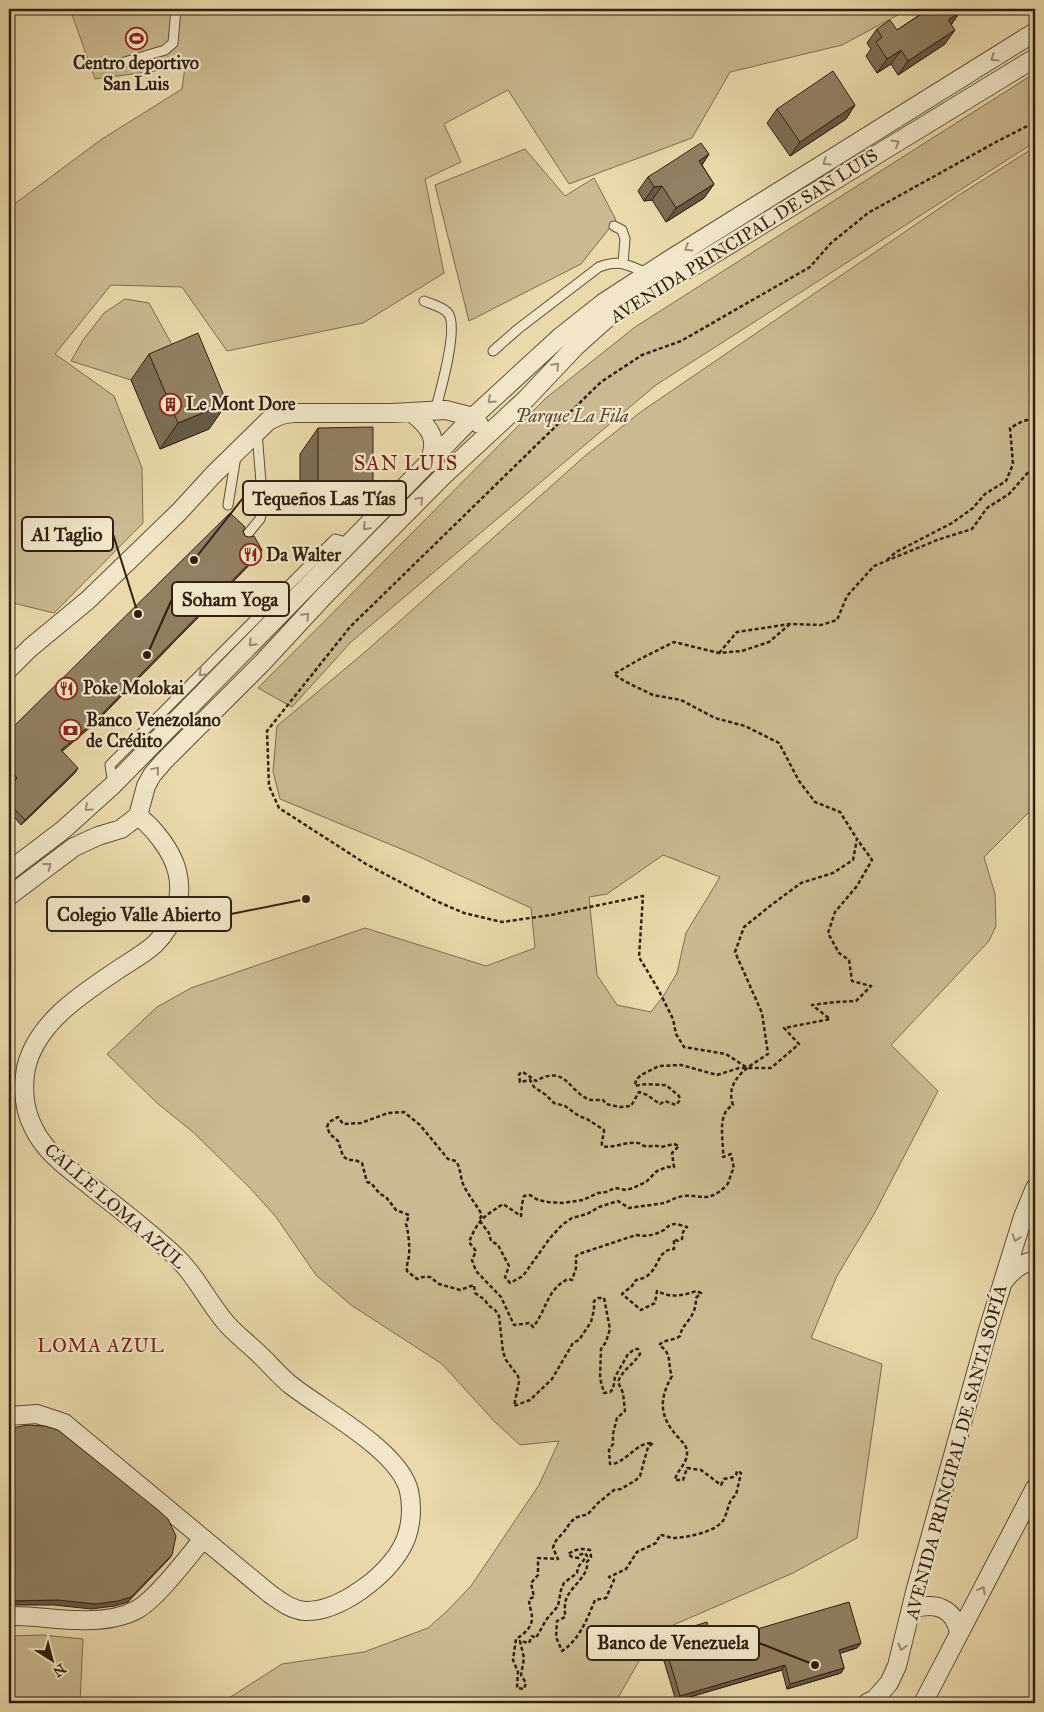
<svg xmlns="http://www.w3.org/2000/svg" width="1044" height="1712" font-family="'IM FELL Great Primer',serif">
  <rect width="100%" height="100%" fill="#eadaab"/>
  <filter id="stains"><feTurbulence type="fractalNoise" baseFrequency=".004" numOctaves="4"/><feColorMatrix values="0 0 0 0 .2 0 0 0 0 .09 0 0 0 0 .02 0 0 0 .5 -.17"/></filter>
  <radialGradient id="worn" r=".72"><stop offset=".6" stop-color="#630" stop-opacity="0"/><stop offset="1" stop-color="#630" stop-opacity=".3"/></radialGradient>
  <path fill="#cbba91" stroke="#7e6c52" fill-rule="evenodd" d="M70 9H909L842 45 730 72 692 138 569 184 508 90 444 124 461 162 425 179 444 273 363 323 227 351 182 287 111 285 55 354 114 396 142 468 143 523 54 613 9 602V208L102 139 182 89 185 67 95 79Z
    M1035 73V142L656 385 351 642 292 707 258 688 546 398 635 327Z
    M1035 147V806L984 857 995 894 996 926 989 941 891 1045 938 1091 874 1214 837 1276 811 1338 882 1364 857 1538 793 1573 655 1633 615 1703H221L282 1664 364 1652 428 1628 446 1612 471 1586 539 1485 559 1441 520 1445 495 1422 442 1364 351 1305 316 1275 276 1217 250 1188 193 1132 157 1103 107 1054 157 1007 191 988 365 928 486 966 535 948 531 908 411 853 280 799 273 771 277 726 365 652 586 455 642 411 959 195ZM663 855 720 877 686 933 677 973 664 995 651 1012 617 1005 597 975 589 897 607 894Z
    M525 149 565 196 594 178 616 220 581 264 469 321 435 185Z
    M125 299 149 303 180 359 131 380 71 361 83 340 104 313Z
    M43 1635 83 1639 80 1703H9V1636Z"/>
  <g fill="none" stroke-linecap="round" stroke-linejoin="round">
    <defs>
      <path id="service" d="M118 64 165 50 173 43 176 9
        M614 226 622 230 625 239 623 263
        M424 301C431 304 443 307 448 313 459 327 440 393 435 411
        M493 351 518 329 599 267C621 259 627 265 647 273
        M228 505 236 456
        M246 536 260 519 263 508 257 432
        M113 785 110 765 335 539 350 543"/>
      <path id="minor" d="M411 412C430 427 440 439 428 464
        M9 669 30 648 88 600 179 512 213 475 268 421 281 415 293 413H392L446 410 473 417 479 424
        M9 871 63 830 113 785 473 417 560 337 603 303 669 260 1035 32
        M9 896 74 847 98 836 121 829 138 816 146 786 152 775 164 761 263 662 325 595 442 477 526 399 576 346 605 320 646 292 704 260 1035 58
        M1004 1281C1013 1270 1020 1263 1035 1261
        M9 1416 37 1414 64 1423 270 1594C280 1601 291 1610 305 1611 340 1612 386 1576 402 1547 411 1531 413 1509 409 1491 400 1451 324 1411 292 1386 280 1377 270 1364 259 1354 247 1342 232 1332 222 1318 203 1294 194 1272 170 1251 145 1229 120 1209 94 1189 72 1171 47 1155 34 1129 24 1110 22 1090 26 1068 37 1021 85 992 122 967 133 960 145 953 155 944 174 925 184 897 177 871 172 851 154 828 138 816
        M912 1609C935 1602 954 1607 959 1633
        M9 1616C32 1615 55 1620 78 1620 98 1621 120 1619 138 1609 158 1597 187 1558 203 1539
        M867 1703 875 1699 889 1683 897 1666 915 1592 988 1330 1023 1217 1035 1188
        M923 1703 1035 1488"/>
    </defs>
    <use href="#service" stroke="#5f4e39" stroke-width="11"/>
    <use href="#minor" stroke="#5f4e39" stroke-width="20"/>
    <path stroke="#311f13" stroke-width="2.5" stroke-dasharray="4 2.5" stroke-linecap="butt" d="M887 560 896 552 952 523 973 508 985 494 1006 481 1013 464 1010 428 1023 421 1035 418
      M790 624 769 642 742 651 719 653 674 642 640 659 614 674 624 681 653 695 681 700 715 718 745 726 779 743 799 781 815 802 840 812 857 839 853 860 833 873 801 883 770 906 744 927 735 952 762 1013 768 1054C750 1066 724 1079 733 1105 716 1114 724 1140 723 1157L731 1154 734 1169C729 1174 731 1181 726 1186 707 1204 702 1194 683 1196 676 1197 670 1201 664 1203 653 1205 641 1206 629 1208L618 1201 599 1207 587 1214 572 1218 562 1225 550 1238 523 1276 510 1283 505 1277 509 1266 498 1245 491 1241 489 1233 479 1220 482 1215C476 1204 468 1195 463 1184 460 1176 461 1169 456 1161L448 1159 420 1125 404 1112 388 1113 361 1123 343 1124 338 1117 329 1122 327 1127 330 1134 338 1141 343 1156 348 1160H355L362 1163 367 1182 371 1183 380 1194 386 1197 396 1210 409 1215 406 1224C408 1229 410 1248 409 1254 409 1261 406 1264 407 1271L417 1279 423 1277H430L439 1284 460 1290 474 1285 475 1293 485 1300 488 1305 495 1310 499 1316 503 1352 506 1360 518 1376 519 1382 514 1406 530 1400 552 1379 573 1343 579 1340 591 1322 594 1310V1301L598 1298H604L610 1329 606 1342 601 1349 600 1378 604 1393 610 1392 613 1389 615 1377 628 1354 635 1349H638L640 1354C633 1365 622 1370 618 1382L623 1393 625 1411 617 1418 613 1434V1444L609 1450 610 1464C624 1465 637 1441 653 1443L648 1447 640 1476 636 1480 621 1489 614 1490 598 1503 587 1515C571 1516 571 1524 562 1534 557 1539 555 1541 553 1548L558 1559 538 1558V1575L531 1583 534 1597 529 1599C529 1604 530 1606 531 1611 535 1625 526 1633 516 1639L513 1660 518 1672 517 1688 524 1689 526 1683 521 1675 524 1658 520 1641 529 1643 532 1636 536 1638 546 1620 558 1606 561 1590 564 1583 577 1573 578 1567 587 1556 585 1553 579 1555 578 1558 572 1557 568 1554C576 1549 581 1548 590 1550L591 1557 587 1562C589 1575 573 1585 567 1597 564 1603 565 1610 565 1617L557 1621 556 1637 562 1651C580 1639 587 1619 595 1600L606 1598 614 1580 609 1577 626 1569 637 1552 656 1543 660 1535C665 1535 669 1538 675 1538 688 1537 717 1532 724 1519 729 1509 727 1502 736 1495L741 1473 737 1471 736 1475 733 1477 724 1479 721 1485 701 1470 687 1468 683 1480H675C677 1470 688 1463 687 1452 687 1445 681 1441 677 1436 659 1416 659 1399 672 1376 667 1363 673 1354 659 1345 665 1339 673 1341 680 1336 682 1322 696 1320 696 1298L701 1293 696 1291C682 1296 671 1298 657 1291L655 1303 641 1310 622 1294 632 1286 636 1280C662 1276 653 1250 674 1249V1239L678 1241 682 1239 683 1232 687 1227C683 1226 678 1224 675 1224 670 1224 667 1227 664 1230 655 1235 646 1237 636 1235L582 1253 576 1256V1268L572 1280 568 1279C546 1290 547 1310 533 1327L530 1323 514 1325 501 1297 476 1271 472 1260 476 1251 469 1242C478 1220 483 1217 503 1204L521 1216 522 1204 524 1196 530 1195 538 1200 548 1202 562 1203 583 1200 598 1193 606 1192 615 1188 626 1190 633 1188 646 1182 657 1171 667 1167H674L672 1153 679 1146 674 1144 661 1147C654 1144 652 1147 645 1146 642 1146 641 1143 638 1143 625 1141 614 1149 602 1146 601 1140 604 1136 604 1130L587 1119 579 1116 565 1106 554 1103 546 1095 534 1087 530 1080 520 1082 519 1074 523 1072 536 1081C567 1063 569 1094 591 1100 594 1100 599 1100 603 1100L606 1104 620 1107 631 1106 639 1092 647 1095 660 1104 665 1101 676 1105 680 1100 679 1096 666 1085C656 1085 645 1083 635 1086L636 1080 641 1075 659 1066 681 1065 717 1075 739 1068H771L799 1044 784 1028 830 1019 812 1005 835 1002 856 1001 871 986 852 981 849 960 839 953 828 933 835 912 857 886 872 860 857 839
      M719 653 737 632 790 624 821 625 837 620 847 596 874 566 937 540 972 529 987 508 1009 494 1032 468 1035 461
      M746 1067 726 1054 684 1047 676 1034 673 1019 658 989 639 957 643 896 551 915 502 922 464 913 436 901 366 864 279 808 269 786 267 731 350 627 601 382 642 355 681 341 810 267 831 243 868 213 996 142 1035 122"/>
    <use href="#service" stroke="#f1e7c8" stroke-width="9"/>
    <use href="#minor" stroke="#f1e7c8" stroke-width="18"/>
  </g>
  <path fill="#7d6e54" stroke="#311f13" d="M921 9H958L960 12 951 25 945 44 898 75 891 64 877 73 866 56 871 49 867 43 877 29 897 30 918 16 917 14Z
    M1000 9H1013L1005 15Z
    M855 105 846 119 790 156 767 123 777 109Z
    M709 154 702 165 714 184 704 198 666 222 652 200 644 201 638 191 648 177Z
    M149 354 227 403 209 429 160 449 131 380Z
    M318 428 355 508 300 509V454Z
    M243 531 245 536 259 555 94 724 62 751 75 773 21 825 9 811V788L14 782 9 776V731Z
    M662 1636 713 1642 861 1643 857 1648 840 1653 844 1668 841 1673 787 1689 782 1670 676 1701 658 1641Z"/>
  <path fill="#665a45" stroke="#311f13" d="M1009 9H1013L1005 15Z
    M960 12 950 26 948 20Z
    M955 30 945 44 898 75 908 61Z
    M901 50 891 64 877 73 887 59Z
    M855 105 846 119 790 156 800 142Z
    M709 154 699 169V161Z
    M714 184 704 198 666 222 676 208Z
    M662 186 652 200 644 201 654 187Z
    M227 403 209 429 160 449 178 423Z
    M318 483H373L355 508 300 509Z
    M262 550 259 555 94 724 58 755 61 750Z
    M78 768 75 773 21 825 25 820Z
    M172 1555 168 1560 128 1602 115 1606 91 1609 54 1605H9V1601L58 1600Z
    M861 1643 857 1648 835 1655 839 1650Z
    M785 1665 782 1670 676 1701 680 1696Z
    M844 1668 841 1673 787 1689 790 1684Z"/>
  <path fill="#918062" stroke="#311f13" d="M929 9H958L960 12 948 20 955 30 908 61 901 50 887 59 876 42 882 37 877 29 890 20 897 30Z
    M833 71 855 105 800 142 777 109Z
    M701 143 709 154 699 161 714 184 676 208 662 186 654 187 648 177Z
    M198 333 227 403 178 423 149 354Z
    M373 427V483H318V428Z
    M230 513 245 527 243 531 245 536 249 537 254 536 262 550 97 719 61 750 78 768 25 820 9 803V788L17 778 9 767V731Z
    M27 1425 45 1426 58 1430 158 1510 168 1519 176 1536 172 1555 131 1597 118 1601 95 1604 58 1600 9 1601V1431L13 1428Z
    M849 1602 861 1643 839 1650 844 1668 790 1684 785 1665 680 1696 662 1636 707 1622 713 1642Z"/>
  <defs><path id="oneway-chevron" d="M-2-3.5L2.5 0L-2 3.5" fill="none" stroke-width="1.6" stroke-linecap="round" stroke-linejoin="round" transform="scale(1.25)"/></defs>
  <g stroke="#9b8d77">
    <use href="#oneway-chevron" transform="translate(994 58) rotate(148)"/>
    <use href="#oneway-chevron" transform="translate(896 143) rotate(-31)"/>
    <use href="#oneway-chevron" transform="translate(826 162) rotate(148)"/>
    <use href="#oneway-chevron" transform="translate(688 248) rotate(148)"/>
    <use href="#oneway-chevron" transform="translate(556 366) rotate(-46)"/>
    <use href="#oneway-chevron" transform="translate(491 400) rotate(137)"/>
    <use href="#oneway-chevron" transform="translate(420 500) rotate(-45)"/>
    <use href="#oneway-chevron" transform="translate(366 527) rotate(135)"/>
    <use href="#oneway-chevron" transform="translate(306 616) rotate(-47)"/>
    <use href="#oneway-chevron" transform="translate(252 643) rotate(134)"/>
    <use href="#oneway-chevron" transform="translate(202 673) rotate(135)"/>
    <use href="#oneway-chevron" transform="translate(156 770) rotate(-50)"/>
    <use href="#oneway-chevron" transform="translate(88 808) rotate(138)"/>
    <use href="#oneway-chevron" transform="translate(48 866) rotate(-37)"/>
    <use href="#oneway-chevron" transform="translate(1016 1238) rotate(108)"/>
    <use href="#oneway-chevron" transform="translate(982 1590) rotate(-62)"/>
    <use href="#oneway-chevron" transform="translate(902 1647) rotate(105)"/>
  </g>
  <defs>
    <symbol id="stadium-ring" viewBox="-11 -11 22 22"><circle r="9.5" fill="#f1e7c8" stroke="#8f2418" stroke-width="1.5"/><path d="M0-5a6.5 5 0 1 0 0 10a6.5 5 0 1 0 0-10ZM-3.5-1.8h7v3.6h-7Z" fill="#8f2418"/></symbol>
    <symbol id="building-ring" viewBox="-11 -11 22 22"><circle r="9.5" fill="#f1e7c8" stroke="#8f2418" stroke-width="1.5"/><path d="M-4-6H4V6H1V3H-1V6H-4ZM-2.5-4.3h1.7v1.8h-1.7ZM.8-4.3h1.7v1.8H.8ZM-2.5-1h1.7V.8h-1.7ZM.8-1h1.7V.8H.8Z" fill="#8f2418"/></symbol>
    <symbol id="restaurant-ring" viewBox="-11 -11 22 22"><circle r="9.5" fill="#f1e7c8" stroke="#8f2418" stroke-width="1.5"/><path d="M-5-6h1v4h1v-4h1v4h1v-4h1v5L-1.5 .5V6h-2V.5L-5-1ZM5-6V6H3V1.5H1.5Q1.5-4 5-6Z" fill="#8f2418"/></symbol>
    <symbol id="bank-ring" viewBox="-11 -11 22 22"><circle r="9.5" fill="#f1e7c8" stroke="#8f2418" stroke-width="1.5"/><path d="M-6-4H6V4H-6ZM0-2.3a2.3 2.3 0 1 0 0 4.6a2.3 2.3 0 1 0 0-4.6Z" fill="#8f2418"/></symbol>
  </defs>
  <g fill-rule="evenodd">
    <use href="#stadium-ring" x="124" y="26" width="25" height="25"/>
    <use href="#building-ring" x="158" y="392" width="25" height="25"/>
    <use href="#restaurant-ring" x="238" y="542" width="25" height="25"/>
    <use href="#restaurant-ring" x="54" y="676" width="25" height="25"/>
    <use href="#bank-ring" x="58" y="718" width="25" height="25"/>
  </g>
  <g text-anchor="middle" stroke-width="4.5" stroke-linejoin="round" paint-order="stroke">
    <g font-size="18" font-weight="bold" fill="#311f13" stroke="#f1e7c8" text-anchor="start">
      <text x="136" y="69" text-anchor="middle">Centro deportivo<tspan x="136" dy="21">San Luis</tspan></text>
      <text x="186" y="410">Le Mont Dore</text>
      <text x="266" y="561">Da Walter</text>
      <text x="83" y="694">Poke Molokai</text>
      <text x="86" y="726">Banco Venezolano<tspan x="86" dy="21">de Crédito</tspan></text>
    </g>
    <g font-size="18" fill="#311f13" stroke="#f1e7c8">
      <text transform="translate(744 236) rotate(-32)" y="6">AVENIDA PRINCIPAL DE SAN LUIS</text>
      <text transform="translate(115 1206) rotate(41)" y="6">CALLE LOMA AZUL</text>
      <text transform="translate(956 1452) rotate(-75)" y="6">AVENIDA PRINCIPAL DE SANTA SOFÍA</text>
    </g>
    <g font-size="18" font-style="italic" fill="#584632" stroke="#f1e7c8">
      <text x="572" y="422">Parque La Fila</text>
    </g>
    <g font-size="19" letter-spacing="1" fill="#7a1f14" stroke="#f1e7c8">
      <text x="101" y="1352">LOMA AZUL</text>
    </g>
    <g font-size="20" letter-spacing="1" fill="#7a1f14" stroke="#f1e7c8">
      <text x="406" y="470">SAN LUIS</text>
    </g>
  </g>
  <path fill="none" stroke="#311f13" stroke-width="2" d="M194 560L243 498M138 614L113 534M147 655L172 599M306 899L231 914M815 1665L759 1643"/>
  <g fill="#311f13" stroke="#f1e7c8" stroke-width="2">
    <circle cx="194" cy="560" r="5"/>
    <circle cx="138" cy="614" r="5"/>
    <circle cx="147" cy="655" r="5"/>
    <circle cx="306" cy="899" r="5"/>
    <circle cx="815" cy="1665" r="5"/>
  </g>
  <g fill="#f1e7c8" stroke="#311f13" stroke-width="2">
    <rect x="243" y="481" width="163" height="34" rx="5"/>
    <rect x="22" y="517" width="91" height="34" rx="5"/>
    <rect x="172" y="582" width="117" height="34" rx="5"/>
    <rect x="47" y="897" width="184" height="34" rx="5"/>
    <rect x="587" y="1626" width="172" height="34" rx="5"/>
  </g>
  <g font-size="19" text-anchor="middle" font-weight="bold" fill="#311f13">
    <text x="324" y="505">Tequeños Las Tías</text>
    <text x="67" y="541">Al Taglio</text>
    <text x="230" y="606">Soham Yoga</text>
    <text x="139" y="921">Colegio Valle Abierto</text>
    <text x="673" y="1649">Banco de Venezuela</text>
  </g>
  <rect width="1044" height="1712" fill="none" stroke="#eadaab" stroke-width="30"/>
  <rect x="10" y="10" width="1024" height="1692" fill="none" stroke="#311f13" stroke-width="2.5"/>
  <rect x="15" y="15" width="1014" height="1682" fill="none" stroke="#311f13"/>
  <g transform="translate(52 1660) rotate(144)" stroke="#f1e7c8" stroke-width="4" paint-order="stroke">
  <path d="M0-4L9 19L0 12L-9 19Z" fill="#311f13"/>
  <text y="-8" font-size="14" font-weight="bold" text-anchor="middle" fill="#311f13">N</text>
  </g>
  <rect width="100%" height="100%" filter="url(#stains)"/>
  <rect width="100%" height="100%" fill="url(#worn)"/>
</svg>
